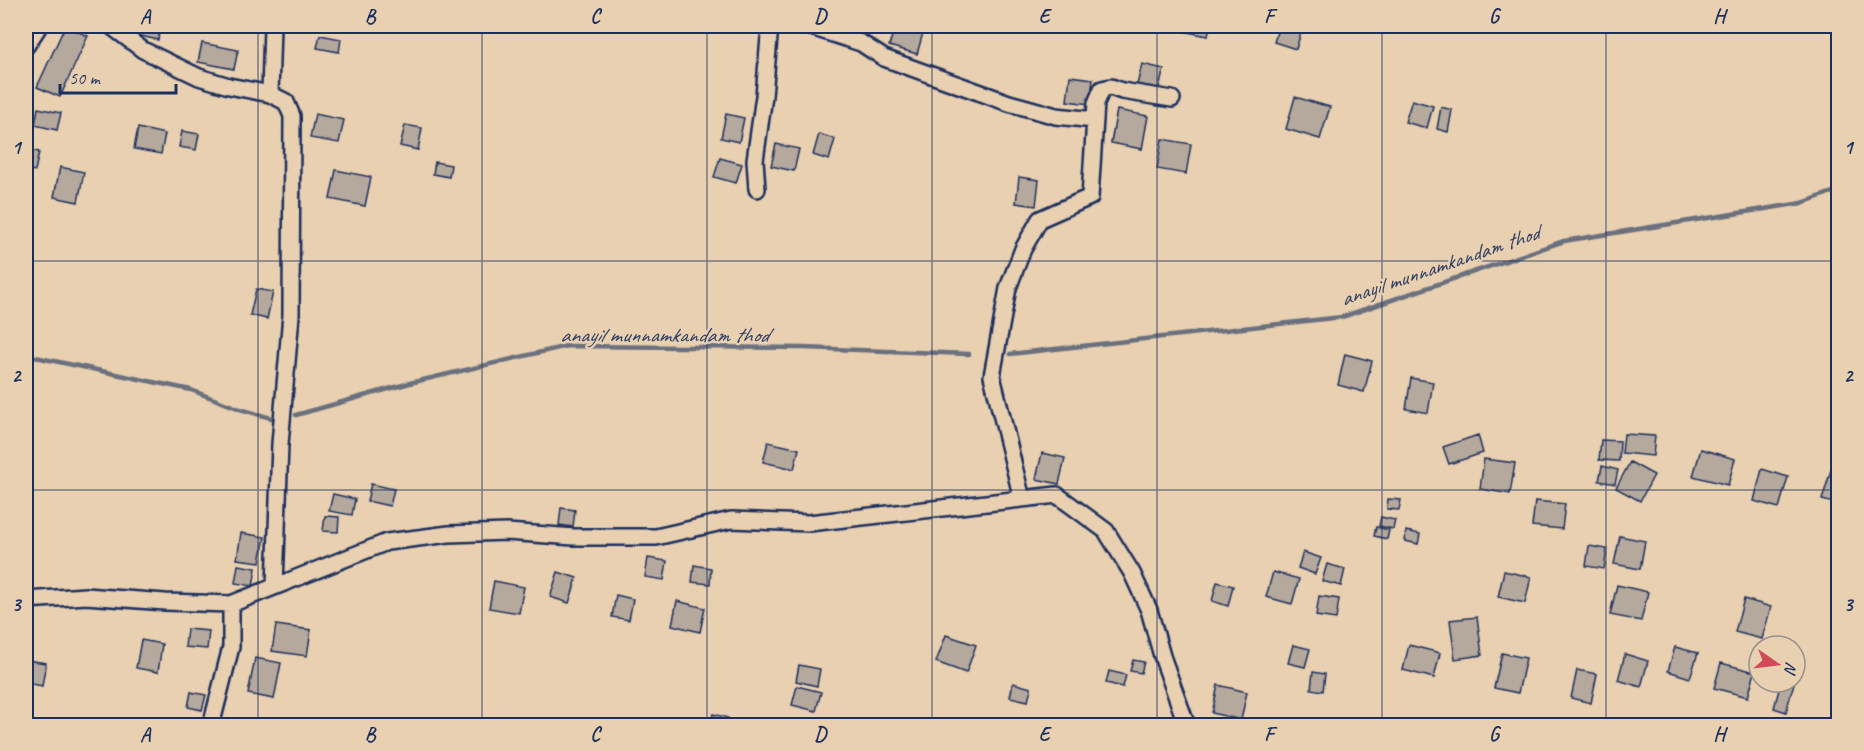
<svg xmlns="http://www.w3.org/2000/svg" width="1864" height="751" font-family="Caveat,sans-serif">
  <rect width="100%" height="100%" fill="#e8d0b0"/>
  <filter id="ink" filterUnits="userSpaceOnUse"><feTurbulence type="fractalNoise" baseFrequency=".0167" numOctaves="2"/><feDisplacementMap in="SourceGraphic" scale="12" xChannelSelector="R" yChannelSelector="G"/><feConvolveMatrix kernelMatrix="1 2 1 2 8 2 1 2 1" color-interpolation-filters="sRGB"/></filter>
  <g filter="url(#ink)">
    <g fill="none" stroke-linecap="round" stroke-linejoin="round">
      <path stroke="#6b6f7e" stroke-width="4.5" d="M1010 354 1342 317 1564 241 1802 203 1838 190
        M26 355 191 390 240 409 271 418
        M296 415 410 383 567 346 804 348 969 354"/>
    </g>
    <path fill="#b5a89c" stroke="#1b2f5e" stroke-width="1.5" d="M65 26 88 36 60 97 37 87Z
      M138 26H160L158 40 136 35Z
      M895 26H925L917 54 889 46Z
      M1183 26H1210L1208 36 1182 31Z
      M1279 26H1303L1296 49 1274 42Z
      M320 35 341 39 339 52 317 48Z
      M202 43 238 50 234 69 198 62Z
      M1142 64 1164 69 1158 91 1137 85Z
      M1070 76 1093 79 1090 104 1067 101Z
      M1295 97 1330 107 1320 139 1286 129Z
      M1412 100 1433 106 1427 128 1405 122Z
      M1441 107 1452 110 1448 132 1437 129Z
      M38 108 61 113 57 130 35 125Z
      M1117 110 1148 116 1142 149 1111 143Z
      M315 114 344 120 339 143 310 138Z
      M726 114 744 118 739 142 721 138Z
      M405 125 422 128 418 150 400 146Z
      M138 128 165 134 161 154 134 149Z
      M182 131 199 134 196 150 179 147Z
      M819 134 835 139 829 160 813 155Z
      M1162 139 1191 144 1186 174 1157 169Z
      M776 144 799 149 794 171 771 166Z
      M26 149 39 152 35 171 26 169Z
      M720 158 742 164 736 183 714 177Z
      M435 162 451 165 449 177 433 174Z
      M60 167 84 172 78 202 54 197Z
      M336 170 371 177 365 206 330 199Z
      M1019 177 1039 180 1036 206 1016 203Z
      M256 289 273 292 267 319 250 315Z
      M1345 354 1372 361 1364 392 1338 385Z
      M1411 378 1433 382 1428 413 1406 409Z
      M1624 434 1655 436 1653 456 1622 453Z
      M1478 435 1483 453 1449 464 1443 447Z
      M1601 440 1620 441 1619 461 1599 460Z
      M768 442 799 449 794 469 763 462Z
      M1701 449 1735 459 1728 485 1693 476Z
      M1042 453 1065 458 1059 484 1036 479Z
      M1484 459 1515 463 1510 494 1480 489Z
      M1630 462 1654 475 1640 501 1616 488Z
      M1602 466 1618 470 1615 484 1599 481Z
      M1762 469 1788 477 1779 508 1754 501Z
      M1831 470 1838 472V504L1822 500Z
      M371 484 394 489 390 506 367 501Z
      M333 494 355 499 352 515 329 511Z
      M1388 499 1401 500 1399 510 1387 509Z
      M1535 501 1565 504 1562 529 1532 526Z
      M561 508 575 510 573 527 559 525Z
      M325 516 339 517 338 532 323 531Z
      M1381 517 1395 520 1393 529 1379 526Z
      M1376 527 1389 530 1387 539 1374 536Z
      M1406 531 1420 534 1418 544 1405 541Z
      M241 533 265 537 260 562 237 559Z
      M1620 536 1645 541 1640 569 1614 564Z
      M1589 546 1607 549 1604 569 1586 566Z
      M1303 552 1321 558 1315 574 1298 568Z
      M648 558 667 561 664 580 645 577Z
      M1327 564 1345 569 1341 586 1322 581Z
      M238 565 256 568 253 586 235 583Z
      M694 565 711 568 710 584 692 582Z
      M1504 571 1531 577 1525 603 1498 597Z
      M558 572 577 578 569 603 550 597Z
      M1273 572 1299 579 1292 604 1266 597Z
      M494 581 524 587 519 613 489 608Z
      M1217 582 1233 586 1228 606 1212 601Z
      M1617 585 1648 592 1641 621 1610 615Z
      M616 595 633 599 629 620 612 617Z
      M1319 596 1339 599 1336 619 1316 616Z
      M1744 599 1771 607 1762 639 1735 632Z
      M677 601 705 608 700 632 672 625Z
      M1477 617 1482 655 1455 659 1450 620Z
      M276 625 311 630 307 656 272 651Z
      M187 629 209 631 207 649 185 647Z
      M946 635 976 645 966 673 936 662Z
      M141 640 162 644 158 672 136 668Z
      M1293 645 1310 649 1305 667 1288 663Z
      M1409 645 1440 653 1434 678 1403 670Z
      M1675 647 1698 653 1690 678 1668 671Z
      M1502 653 1526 658 1518 693 1494 688Z
      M1625 654 1648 661 1641 687 1618 680Z
      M255 658 281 663 274 699 248 694Z
      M26 660 46 663 42 686 26 683Z
      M1133 660 1144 662 1141 673 1130 671Z
      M1721 663 1755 672 1748 697 1714 688Z
      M799 665 820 669 817 686 796 681Z
      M1577 670 1597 674 1591 703 1571 698Z
      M1109 671 1126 675 1123 687 1106 683Z
      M1313 672 1325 674 1323 691 1311 689Z
      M1781 682 1794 683 1786 712 1774 708Z
      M1013 683 1031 688 1028 701 1010 697Z
      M1218 685 1247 692 1241 720 1212 713Z
      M797 686 821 692 816 711 792 705Z
      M191 692 206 695 202 710 188 707Z
      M713 714 728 718 727 726H710Z"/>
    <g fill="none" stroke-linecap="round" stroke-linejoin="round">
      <defs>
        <path id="street" d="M111 26 143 50 199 77 229 86 270 94 286 102 292 116 291 315 280 444 275 586
          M808 26 861 43 884 58 1009 103 1056 116 1095 120
          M26 46 39 26
          M270 94 272 26
          M757 189 755 160 764 96 770 26
          M1022 499 992 376 1008 288 1023 249 1040 219 1090 197 1096 103 1102 89 1111 87 1122 91 1172 99
          M26 600 86 596 165 602 231 604 387 542 449 534 507 532 574 537H656L731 520 809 523 1057 495 1106 531 1132 573 1149 610 1162 656 1187 726
          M211 726 231 647V604"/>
      </defs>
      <use href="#street" stroke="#1b2f5e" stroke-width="20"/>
      <use href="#street" stroke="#e8d0b0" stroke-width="15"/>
    </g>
  </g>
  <path fill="none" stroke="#1b2f5e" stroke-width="1.5" stroke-opacity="0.55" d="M258 26V726M482 26V726M707 26V726M932 26V726M1157 26V726M1382 26V726M1606 26V726M26 261H1838M26 490H1838"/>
  <g text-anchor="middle" stroke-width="4.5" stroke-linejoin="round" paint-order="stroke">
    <g font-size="22" font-style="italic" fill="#2f3f66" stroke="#e8d0b0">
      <text transform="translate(1439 265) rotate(-19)" y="8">anayil munnamkandam thod</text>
      <text x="664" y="342">anayil munnamkandam thod</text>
    </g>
  </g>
  <rect width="1864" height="751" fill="none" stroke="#e8d0b0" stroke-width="66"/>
  <g transform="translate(1777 664) rotate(104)"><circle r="28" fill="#e8d0b0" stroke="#96908f" stroke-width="1.5"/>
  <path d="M0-4.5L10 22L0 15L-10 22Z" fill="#d1495b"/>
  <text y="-9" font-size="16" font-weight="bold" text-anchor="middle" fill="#1b2f5e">N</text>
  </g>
  <path d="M60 84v9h116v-9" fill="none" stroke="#1b2f5e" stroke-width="3"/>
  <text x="69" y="84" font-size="18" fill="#1b2f5e" stroke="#e8d0b0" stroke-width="4.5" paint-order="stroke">50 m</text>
  <rect x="33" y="33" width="1798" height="685" fill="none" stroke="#1b2f5e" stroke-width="2"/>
  <g font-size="20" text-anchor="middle" font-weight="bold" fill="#1b2f5e">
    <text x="145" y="23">A</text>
    <text x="370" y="23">B</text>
    <text x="595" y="23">C</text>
    <text x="820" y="23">D</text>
    <text x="1044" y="23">E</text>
    <text x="1269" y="23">F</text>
    <text x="1494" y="23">G</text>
    <text x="1719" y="23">H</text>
    <text x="16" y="154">1</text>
    <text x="1848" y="154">1</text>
    <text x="16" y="382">2</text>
    <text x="1848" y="382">2</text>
    <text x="16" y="611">3</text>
    <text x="1848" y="611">3</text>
    <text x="145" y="741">A</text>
    <text x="370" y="741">B</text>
    <text x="595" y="741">C</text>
    <text x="820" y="741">D</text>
    <text x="1044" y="741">E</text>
    <text x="1269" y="741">F</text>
    <text x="1494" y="741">G</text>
    <text x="1719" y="741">H</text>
  </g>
</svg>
